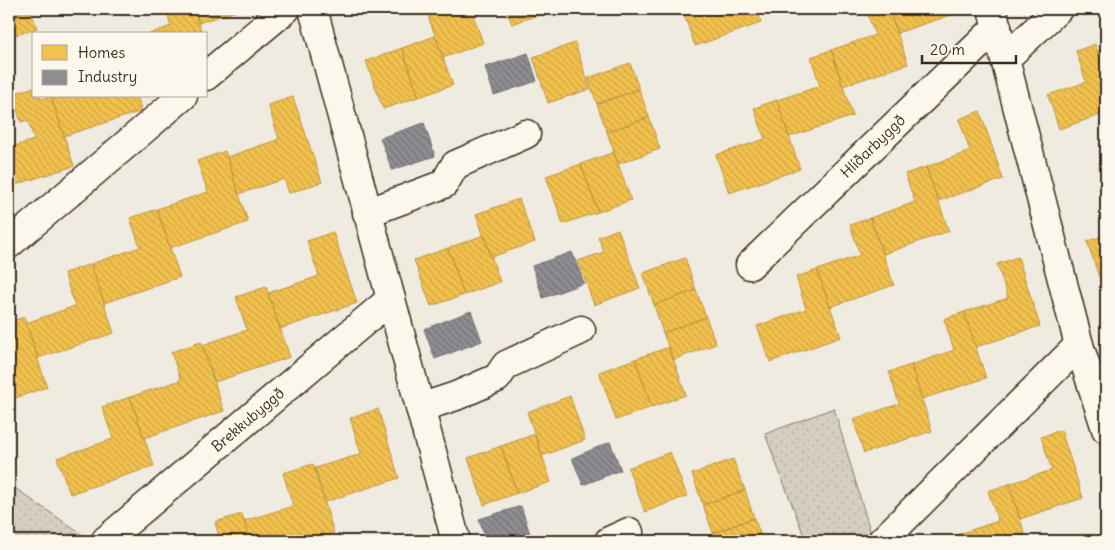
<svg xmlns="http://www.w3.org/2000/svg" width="1115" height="550" font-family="Delius,sans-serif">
  <defs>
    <pattern id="grass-dots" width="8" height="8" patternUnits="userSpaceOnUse" patternTransform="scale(1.25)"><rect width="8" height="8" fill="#d5cec3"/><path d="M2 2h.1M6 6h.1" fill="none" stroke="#b8b1a7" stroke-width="1.8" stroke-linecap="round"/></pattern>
    <pattern id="homes-back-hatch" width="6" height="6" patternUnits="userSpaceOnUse" patternTransform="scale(1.25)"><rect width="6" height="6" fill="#f2c14e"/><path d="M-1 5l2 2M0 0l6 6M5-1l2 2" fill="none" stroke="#d0a644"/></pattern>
    <pattern id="industry-back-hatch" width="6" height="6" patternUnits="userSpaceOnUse" patternTransform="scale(1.25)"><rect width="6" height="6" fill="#8d8d92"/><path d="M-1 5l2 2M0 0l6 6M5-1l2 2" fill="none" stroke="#747377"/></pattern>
  </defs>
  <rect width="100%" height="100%" fill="#f0ebe0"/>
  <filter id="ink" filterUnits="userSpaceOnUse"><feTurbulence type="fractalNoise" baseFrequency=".02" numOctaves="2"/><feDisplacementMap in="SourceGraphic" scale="10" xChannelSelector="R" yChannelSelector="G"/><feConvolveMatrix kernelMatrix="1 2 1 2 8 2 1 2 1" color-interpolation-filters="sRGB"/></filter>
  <g filter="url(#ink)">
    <path fill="url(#grass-dots)" stroke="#887c70" d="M834 408 873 541H806L765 434Z
      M9 484 87 538 85 541H9Z"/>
    <path fill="url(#homes-back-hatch)" stroke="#bb9440" d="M9 9H30L37 28 9 37Z
      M156 9H194L202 34H149L171 26 167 12 158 15Z
      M194 9H243L198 23Z
      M448 9H471L483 43 443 58 428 16Z
      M506 9H543L544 13 512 24Z
      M682 9H757L761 23 695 46Z
      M866 9H889L908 64 843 86 831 50 875 35Z
      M889 9H962L963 11 897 33Z
      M435 36 453 85 419 97 402 48Z
      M575 43 590 89 548 103 533 57Z
      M1095 44 1106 77V113L1059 129 1048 95 1086 82 1076 51Z
      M402 48 419 97 383 109 366 61Z
      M1106 48V77L1097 51Z
      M831 50 853 116 789 137 777 100 820 86 811 57Z
      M630 63 639 89 597 104 588 78Z
      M34 87V96H40L41 99 51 96 74 166 9 187V148L34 140 28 120 21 122 12 94Z
      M639 89 649 117 607 132 597 104Z
      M62 96H137L142 111 64 136 52 99Z
      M293 97 322 182 289 193 284 179 239 194 227 157 279 139 268 105Z
      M777 100 800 169 729 193 716 155 765 139 754 108Z
      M980 111 1003 179 938 201 926 167 970 151 959 119Z
      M649 117 660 149 618 164 607 132Z
      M225 151 248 222 170 248 157 209 208 192 197 161Z
      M614 152 631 200 598 212 581 164Z
      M581 164 598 212 563 224 546 176Z
      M926 167 949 231 884 254 870 218 915 202 905 174Z
      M519 199 535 242 491 257 476 214Z
      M157 209 180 277 104 303 91 264 140 247 130 218Z
      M870 218 894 285 830 307 817 270 860 255 850 225Z
      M618 229 640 288 594 305 578 261 604 252 598 237Z
      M333 232 357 303 280 329 268 293 319 276 307 241Z
      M484 235 500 282 464 295 448 248Z
      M1106 235V275L1099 277 1087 241Z
      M448 248 464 295 431 306 414 260Z
      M1018 257 1040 326 976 347 964 312 1008 298 997 264Z
      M685 258 696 290 654 305 643 273Z
      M91 264 114 333 38 358 26 323 75 306 64 273Z
      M817 270 841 337 770 362 757 326 806 309 796 277Z
      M266 287 290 357 215 382 202 345 247 330 236 297Z
      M696 290 706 317 663 333 654 305Z
      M964 312 986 378 922 399 911 365 954 350 944 319Z
      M24 317 47 387 9 400V322Z
      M706 317 716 344 673 360 663 333Z
      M201 342 224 411 144 438 130 397 181 380 171 352Z
      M669 347 686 395 652 407 635 359Z
      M635 359 652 407 616 420 599 372Z
      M911 365 932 431 864 453 853 419 899 404 889 372Z
      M570 396 585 440 542 456 527 412Z
      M130 397 154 466 70 494 57 458 113 439 102 407Z
      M378 409 399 478 325 502 315 468 361 454 350 418Z
      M1061 430 1083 498 1020 519 1009 484 1052 470 1041 437Z
      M535 434 551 482 517 493 501 446Z
      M501 446 517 493 484 505 468 458Z
      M670 452 687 496 645 512 628 468Z
      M733 459 745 490 703 505 692 474Z
      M313 464 334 533 307 541H250L244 521 293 506 283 473Z
      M1009 484 1027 541H955L953 536 998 521 988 491Z
      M745 490 754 518 713 533 703 505Z
      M242 514 250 541H220L215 522Z
      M754 518 763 541H716L713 533Z"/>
    <path fill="url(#industry-back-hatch)" stroke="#746f6f" d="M528 53 537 81 494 95 485 67Z
      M424 123 435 156 392 170 380 138Z
      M572 252 584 283 543 298 532 266Z
      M471 311 482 341 435 359 424 329Z
      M610 442 621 470 583 485 572 458Z
      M521 506 532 540 486 541 479 519Z"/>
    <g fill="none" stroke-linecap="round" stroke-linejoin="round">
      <defs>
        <g id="minor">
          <path d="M313 9 456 541"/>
          <path d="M992 9 1079 345 1106 429"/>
          <path d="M1005 59 1058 9"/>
          <path d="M206 76 286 9"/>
          <path d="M367 213 444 184 455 165 526 134"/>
          <path d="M9 244 183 96"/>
          <path id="s1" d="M750 265 997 27"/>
          <path d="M420 408 456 396 497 378 506 365 581 330"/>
          <path id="s2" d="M106 540 391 299"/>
          <path d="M609 541 629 532"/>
          <path d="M882 541 1079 345"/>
        </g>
      </defs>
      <use href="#minor" stroke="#3b2a1e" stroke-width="31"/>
      <use href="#minor" stroke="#fbf7ec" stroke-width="28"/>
    </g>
  </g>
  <g text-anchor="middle" stroke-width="5" stroke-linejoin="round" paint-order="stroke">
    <g font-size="15" fill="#3b2a1e" stroke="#fbf7ec">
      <text dy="5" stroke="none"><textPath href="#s1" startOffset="171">Hlíðarbyggð</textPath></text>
      <text dy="5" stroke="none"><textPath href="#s2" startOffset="186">Brekkubyggð</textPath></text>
    </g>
  </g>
  <rect width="1115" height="550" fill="none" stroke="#fbf7ec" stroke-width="30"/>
  <rect x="15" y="15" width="1085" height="520" fill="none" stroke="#3b2a1e" stroke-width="2" filter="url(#ink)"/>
  <rect x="32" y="32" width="175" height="65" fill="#fbf7ec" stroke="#aea59a"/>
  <rect x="42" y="45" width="25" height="15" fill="#f2c14e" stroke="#aea59a"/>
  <text x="78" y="58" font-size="15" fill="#3b2a1e">Homes</text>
  <rect x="42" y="70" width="25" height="15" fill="#8d8d92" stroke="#aea59a"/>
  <text x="78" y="82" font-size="15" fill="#3b2a1e">Industry</text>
  <path d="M922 55v8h94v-8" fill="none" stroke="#3b2a1e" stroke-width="2.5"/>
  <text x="930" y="55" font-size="15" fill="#3b2a1e" stroke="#fbf7ec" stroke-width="4" paint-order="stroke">20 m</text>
</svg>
